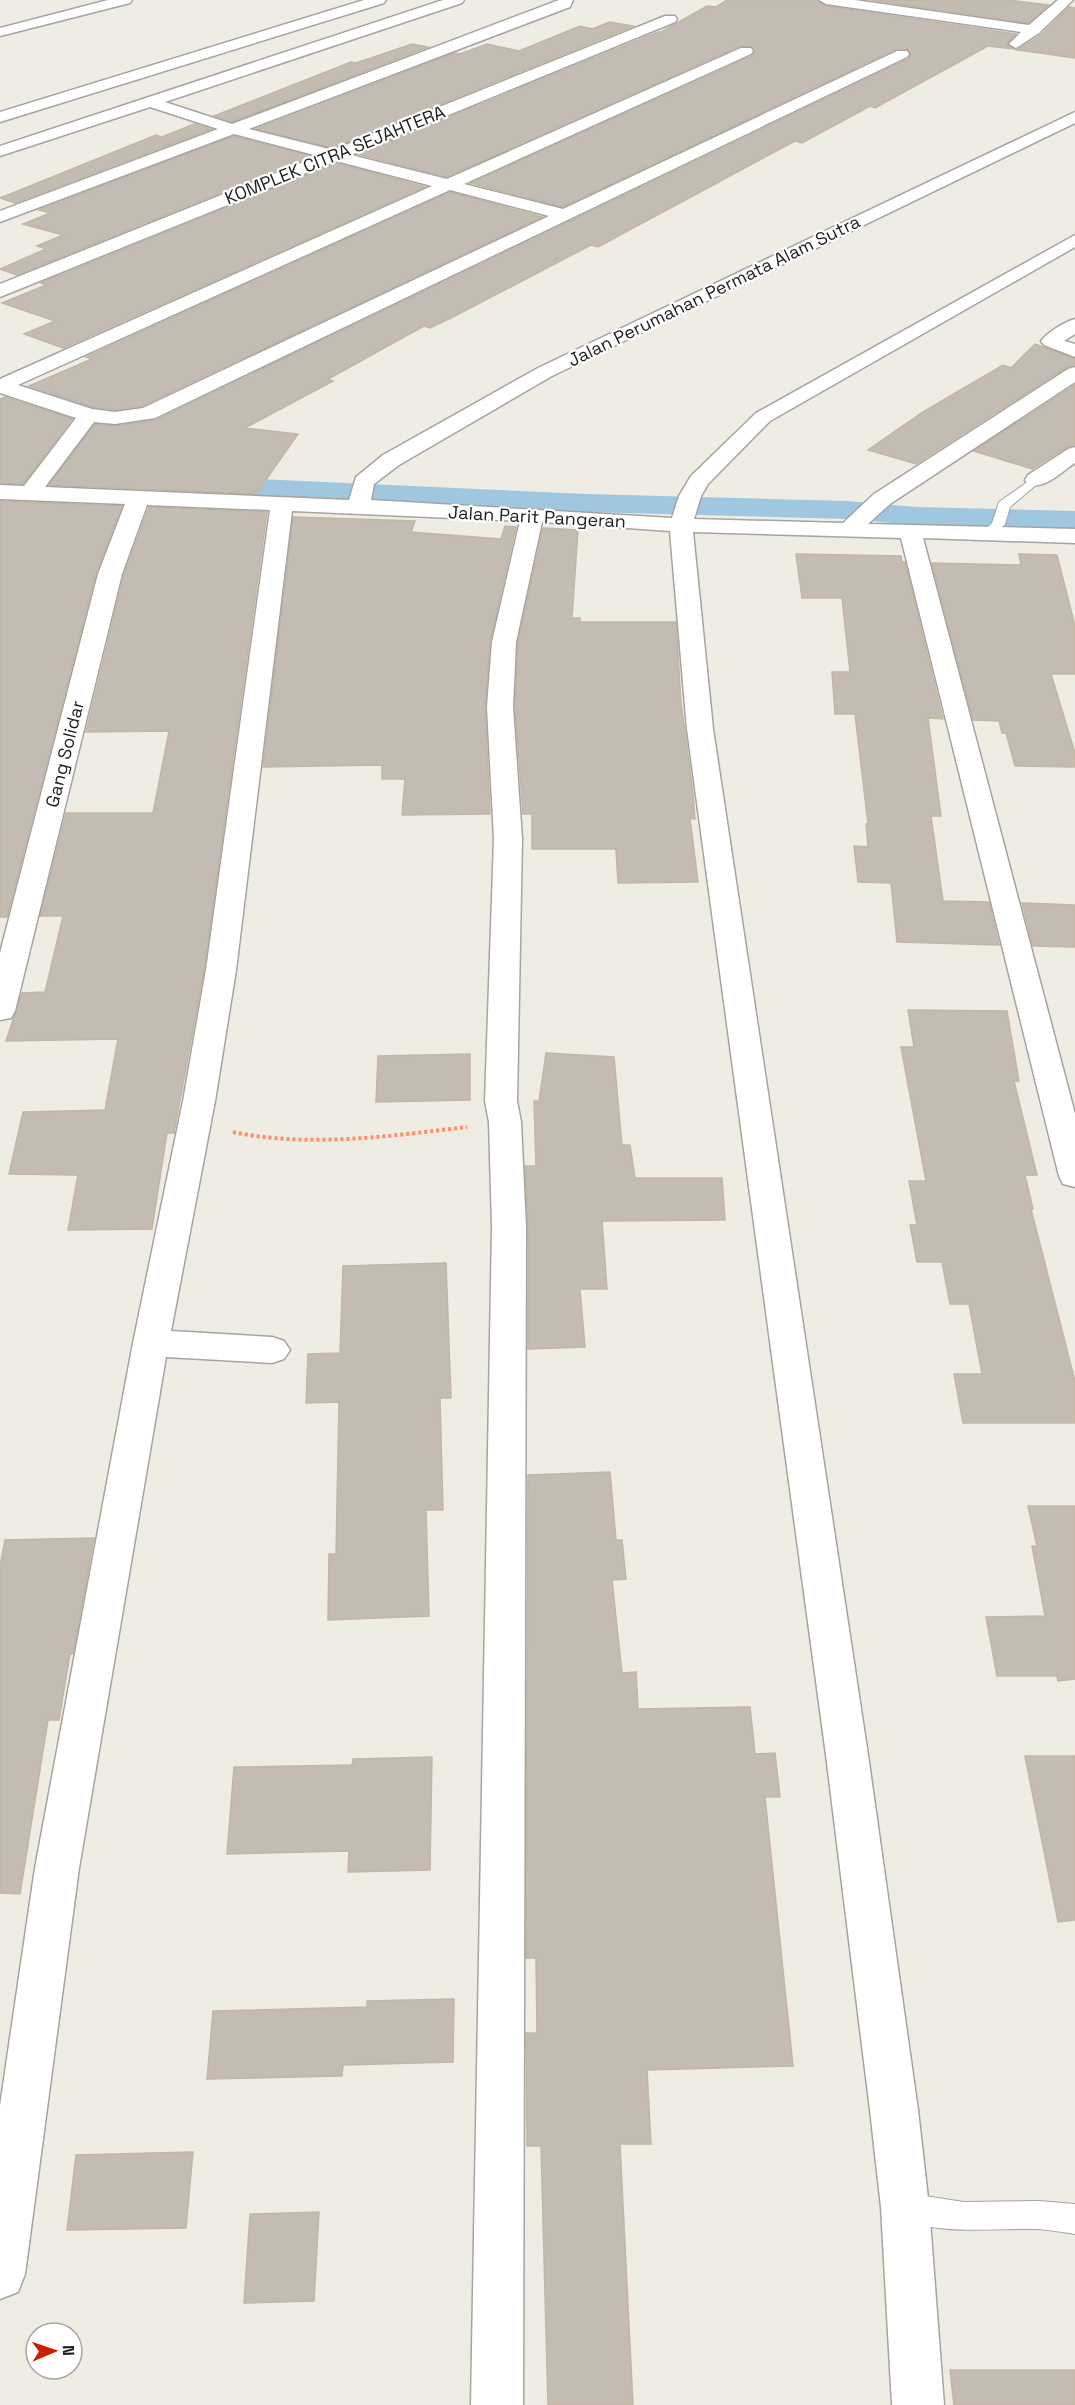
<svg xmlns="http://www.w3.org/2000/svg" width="1075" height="2405" font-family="'Space Grotesk',sans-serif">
  <rect width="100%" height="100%" fill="#efede3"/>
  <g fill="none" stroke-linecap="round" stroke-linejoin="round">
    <path fill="#a0c7e0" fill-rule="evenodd" d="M196 476 586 494 847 501 916 507 1075 511V529L916 525 847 519 586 512 196 494 185 491 181 485 185 479Z"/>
  </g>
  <path fill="#c4bcb2" stroke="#c2b6a4" stroke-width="1.5" d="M727 0H817L826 6 1016 34 1007 44 1014 49 988 46 875 108 870 106 802 143 795 141 598 247 591 245 453 317 430 328 424 326 328 379 333 381 245 428 298 434 256 494 49 485 95 424 115 426 156 420 908 59 911 55 907 49H896L563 207 471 183 752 56 755 52 753 47 740 46 447 177 358 154 658 32H661L707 6 716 7Z
    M871 0H1008L1049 5 1028 23Z
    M1069 7 1075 8V58L1017 50 1041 35Z
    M610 22 633 26 333 148 256 129 455 53 460 54 487 44 519 51 580 26 592 29Z
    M412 44 428 47 232 122 214 116 351 62 356 63Z
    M194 124 211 129 15 203 0 198 156 135 162 137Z
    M234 136 311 156 17 275 0 269 46 249 37 246 63 235 23 224 50 213 39 210Z
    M336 163 425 187 63 348 24 334 55 321 2 303 46 285 41 283Z
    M450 192 542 217 142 406 115 410 92 407 29 386 92 359 86 357Z
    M1035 344 1075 359V365L1067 367 916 464 868 450 923 412 1003 365 1011 368Z
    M1075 385V445L1067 447 1032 469 974 451Z
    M5 397 72 419 23 484 0 483V399Z
    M0 501 122 506 96 573 7 917H0Z
    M149 507 267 512 204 970 174 1133H167L152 1229 68 1230 78 1175 9 1174 23 1112 105 1110 118 1039 6 1041 22 993 45 992 63 916H40L66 813H153L169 731 86 732 124 575Z
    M293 517 415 521 411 532 501 539 505 526 516 527 490 642 485 707 490 814 402 815 405 779H382V765L263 767Z
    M543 528 578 530 572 618H580V622H676L681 702 693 793 695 819 690 818 698 882 618 883 616 849H532V814H523L515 707 518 642Z
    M796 554 901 556 902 562H905L943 719 928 718 941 816H931L943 901 989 902 999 945 897 942 891 883 858 882 854 846 868 847 866 824H868L855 714H835L832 672H850L842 598H802Z
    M1019 554 1057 555 1075 626V674H1051L1075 753V767L1015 766 1006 733H1002L999 721 973 720 932 563 1021 565Z
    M1022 903 1075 905V947L1033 946Z
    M908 1010 1007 1011 1019 1081H1014L1037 1175H1025L1033 1209H1031L1075 1381V1423H963L954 1374H982L969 1304H950L942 1262H917L910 1225H917L909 1181H926L901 1047H914Z
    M546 1053 614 1057 622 1145H630L635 1178H722L725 1220 602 1221 607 1289H580L585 1347 528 1349V1227L525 1166H536L534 1101H539Z
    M470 1054V1100L376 1102 378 1056Z
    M446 1263 451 1398H440L443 1510H426L429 1616 328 1620 329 1554H336L339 1402 306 1403 308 1354 340 1353 343 1266Z
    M610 1472 616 1540H622L626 1579 612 1580 622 1673 636 1672 638 1709 750 1707 755 1754 775 1753 780 1797H765L793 2066 647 2070 651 2144H620L633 2405H548L541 2146H527L526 2033H537L536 1958H526L528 1475Z
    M1028 1506H1075V1679L1058 1681 1057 1676H997L986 1617 1045 1616 1032 1546H1037Z
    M94 1538 73 1654H70L59 1720H48L20 1894 0 1893V1566L5 1540Z
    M1025 1756H1075V1920L1058 1922Z
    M432 1757 430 1870 348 1872 349 1851 227 1854 234 1767 352 1765 353 1759Z
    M454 1999 453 2062 343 2065 342 2076 207 2079 213 2011 367 2007V2001Z
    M193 2152 186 2228 67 2230 76 2155Z
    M319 2212 314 2301 244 2303 250 2214Z
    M950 2370H1075V2405H954Z"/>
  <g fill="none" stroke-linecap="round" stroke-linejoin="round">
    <defs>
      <path id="lane" d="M1036 476 1042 480 1010 507 1005 524 993 537H983L981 534 992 523 999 502Z
        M905 2193 964 2202 1039 2201 1075 2204V2234C1063 2232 1050 2230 1038 2229 991 2228 940 2236 895 2217L891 2207 895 2197Z"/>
      <path id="street" d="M108 0H132L130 3 0 36V28Z
        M364 0H386L384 3 0 122V112Z
        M443 0H464L462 3 165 102 232 124 559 0H573L570 7 249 129 333 150 665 16H675L677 19 675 22 351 155 447 179 741 48H751L753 51 751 54 464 184 563 209 897 51H907L909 54 907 57 155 418 115 424 94 422 45 487 349 500 356 477 383 455 538 368 1075 112V123L552 376 399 465 374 484 371 500 672 518 679 496 691 476 756 413 1075 235V247L770 421 708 484 701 496 694 519 843 523 874 494 1068 369 1075 367V382L890 504 868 524 1075 529V543L923 538 1075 1114V1187L1063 1184 1059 1176 901 538 693 532 713 729 868 1755 918 2110 929 2207 944 2405H892L881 2207 870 2110 826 1755 687 729 670 531 542 522 516 642 513 707 522 839 517 1101 521 1122 526 1227 523 2405H471L492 1227 489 1122 485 1101 494 839 487 707 492 642 520 521 292 511 236 970 215 1101 171 1331 272 1337 284 1341 290 1350 284 1359 272 1363 166 1357 79 1868 25 2274 18 2292 0 2299V2106L35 1868 133 1343 183 1101 206 970 270 510 147 505 122 574 15 1011 11 1018 0 1020V953L98 574 125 504 0 499V485L24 486 76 418 0 393V379L432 186 336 161 0 297V284L318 156 234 134 0 222V211L218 129 150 107 0 156V146ZM450 190 549 216 143 408 115 412 92 409 18 385Z
        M819 0H855L1029 25 1058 0H1073L1039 33 1016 48 1009 44 1021 32 826 4Z
        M1075 319V334L1064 341 1075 344V357L1044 345 1041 341C1048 332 1064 322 1075 319Z
        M1075 447V463C1061 472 1046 489 1028 485L1025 480 1028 475 1068 449Z"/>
    </defs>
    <use href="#lane" stroke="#a4a4a4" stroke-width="2"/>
    <use href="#street" stroke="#a4a4a4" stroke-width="3"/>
    <path stroke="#ff8c64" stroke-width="4" stroke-dasharray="3 3" stroke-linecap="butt" d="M233 1132C309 1148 390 1136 467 1127"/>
    <use href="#lane" fill="#fff" fill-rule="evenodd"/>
    <use href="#street" fill="#fff" fill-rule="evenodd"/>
  </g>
  <g text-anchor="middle" stroke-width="4.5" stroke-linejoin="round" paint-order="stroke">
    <g font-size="18" fill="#1d1d1d" stroke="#fff">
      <text transform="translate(335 155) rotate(-22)" y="6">KOMPLEK CITRA SEJAHTERA</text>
      <text transform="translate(714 291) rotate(-26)" y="6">Jalan Perumahan Permata Alam Sutra</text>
      <text transform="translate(537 517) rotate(3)" y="6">Jalan Parit Pangeran</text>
      <text transform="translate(65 754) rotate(-76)" y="6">Gang Solidar</text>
    </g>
  </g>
  <g transform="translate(54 2351) rotate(88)"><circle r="28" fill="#ffffff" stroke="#a5a5a5" stroke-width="1.5"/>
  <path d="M0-4.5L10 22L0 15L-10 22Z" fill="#cb2000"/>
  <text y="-9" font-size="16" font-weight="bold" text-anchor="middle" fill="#1d1d1d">N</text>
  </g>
</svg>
